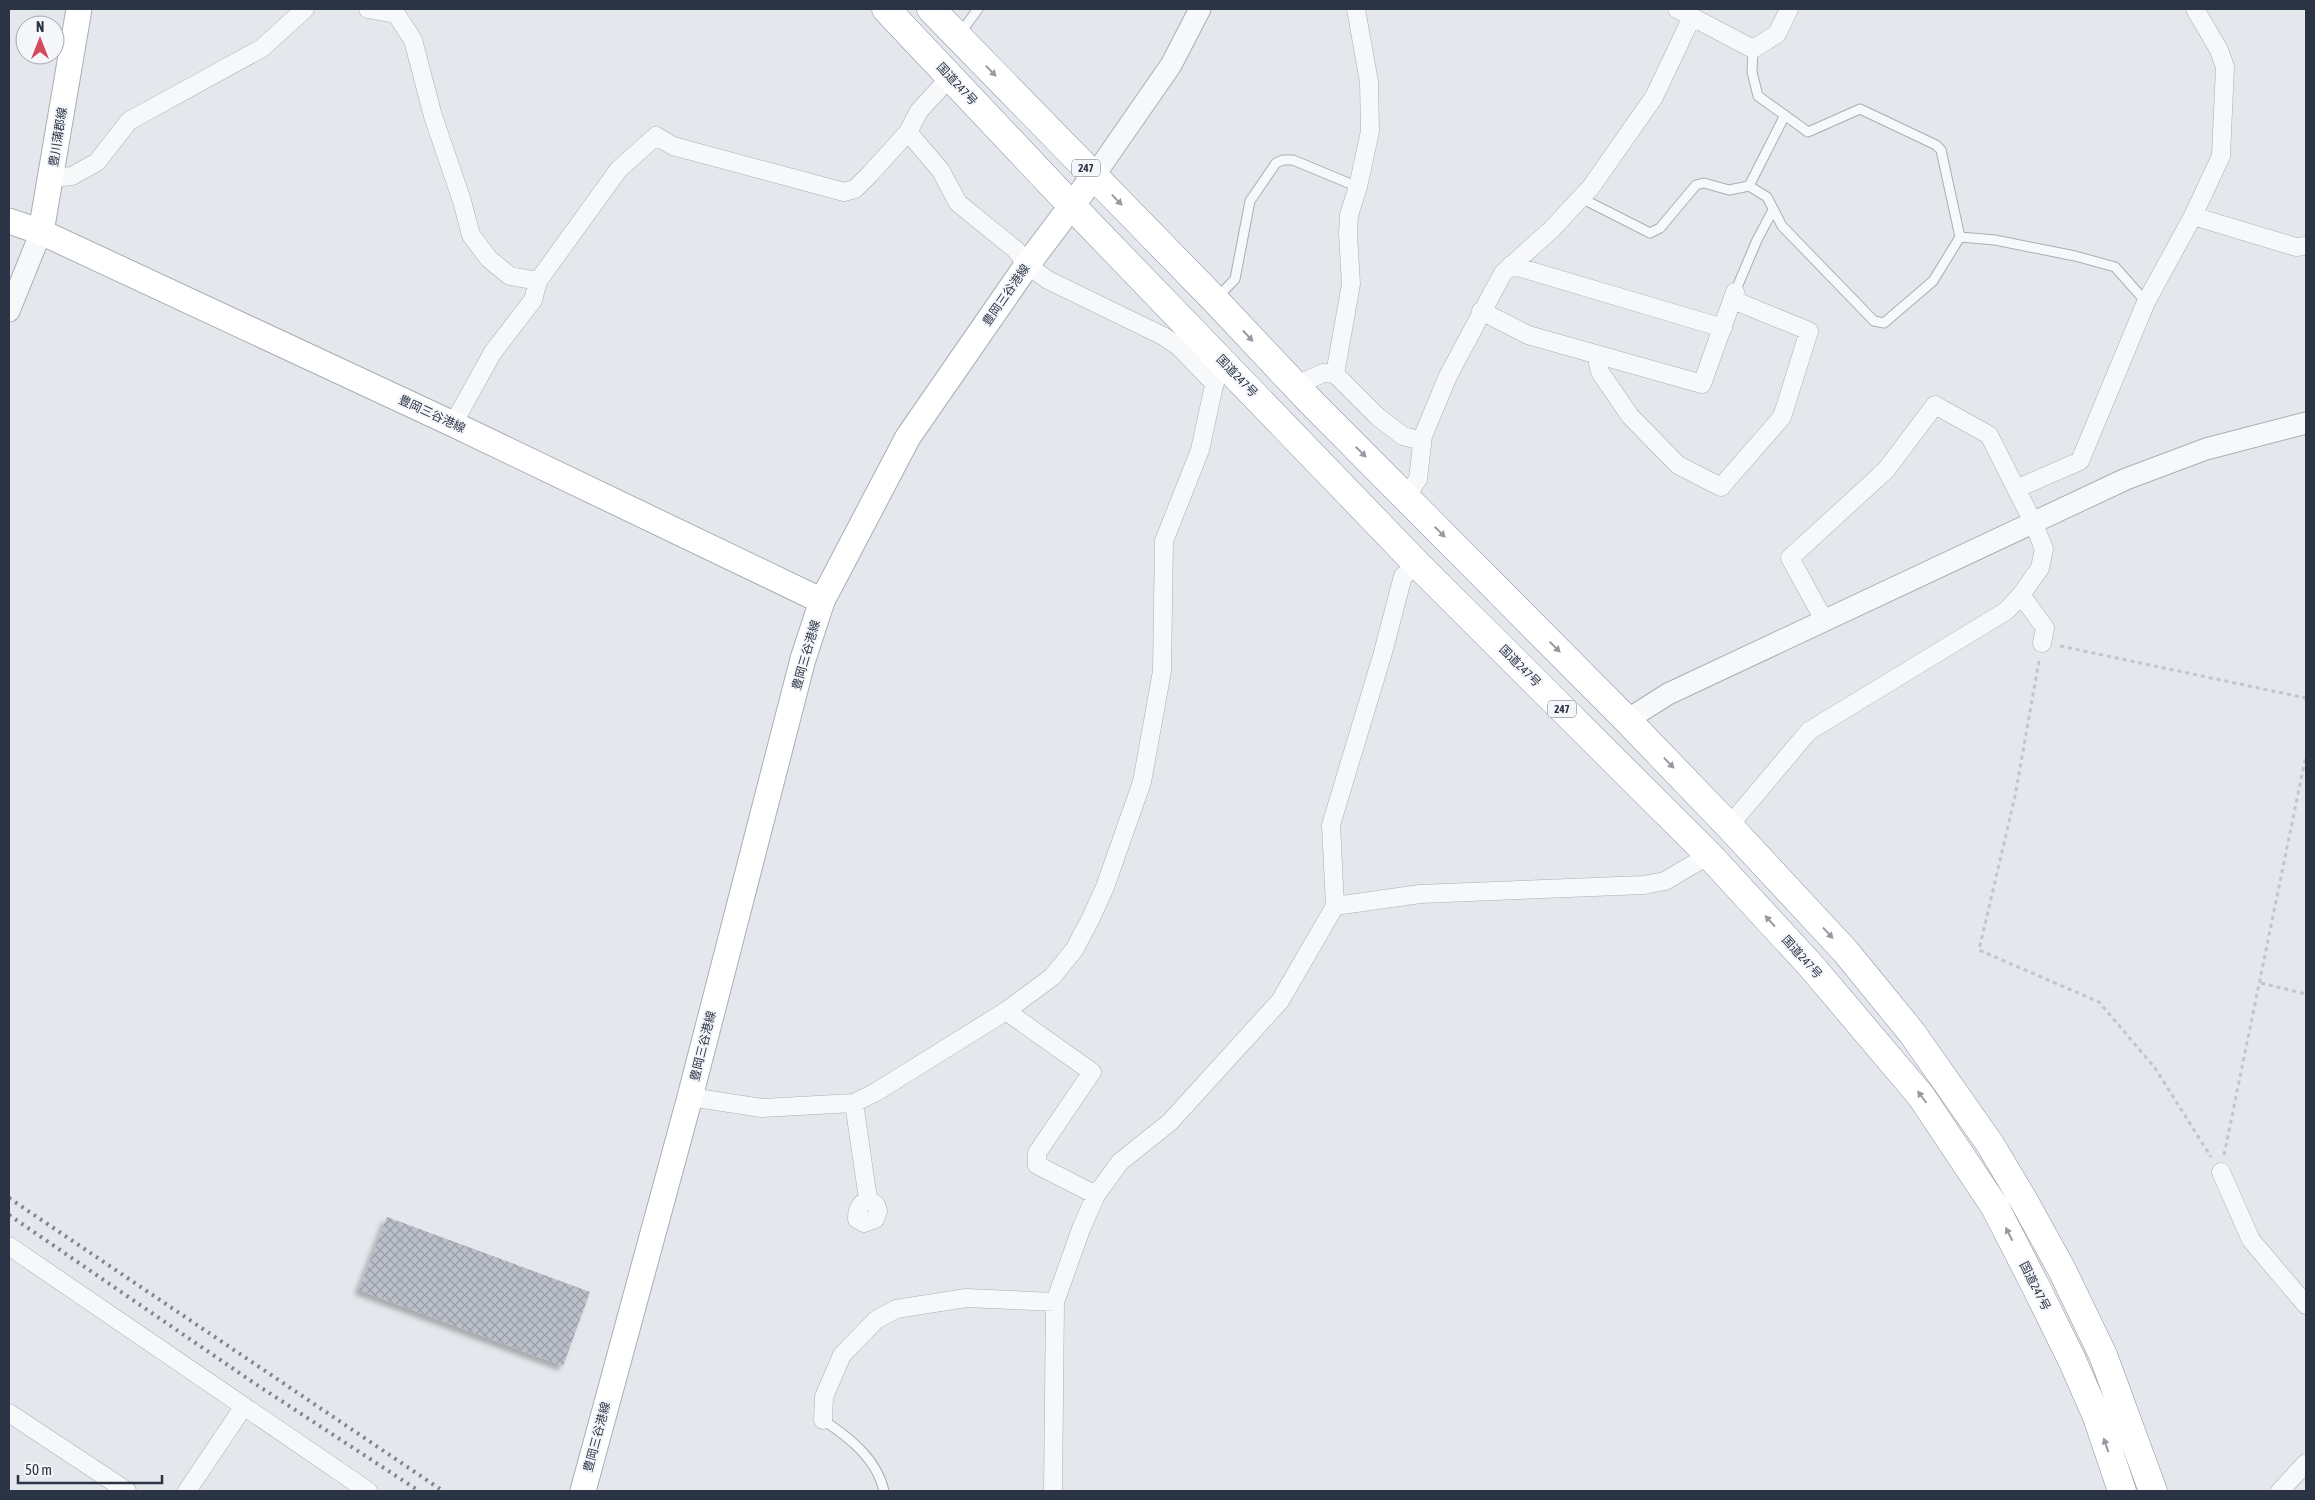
<svg xmlns="http://www.w3.org/2000/svg" width="2315" height="1500" font-family="'Asap Condensed','Noto Sans JP',sans-serif">
  <defs>
    <pattern id="building-cross-hatch" width="8" height="8" patternUnits="userSpaceOnUse" patternTransform="scale(1.25)"><rect width="8" height="8" fill="#bbc0ca"/><path d="M0 0l8 8M0 8l8-8" fill="none" stroke="#989da6"/></pattern>
    <filter id="shadow"><feDropShadow dx="-4.5" dy="4.5" stdDeviation="2.5" flood-color="#0004"/></filter>
  </defs>
  <rect width="100%" height="100%" fill="#e4e7ec"/>
  <path fill="url(#building-cross-hatch)" filter="url(#shadow)" d="M387 1217 590 1292 563 1366 359 1290Z"/>
  <g fill="none" stroke-linecap="round" stroke-linejoin="round">
    <defs>
      <path id="service" d="M959 35 978 9
        M1753 49 1752 72 1758 96 1808 132 1860 109 1936 145 1941 150 1960 237 1995 240 2075 256 2115 267 2146 302
        M1749 186 1785 115
        M1581 198 1650 233 1660 228 1696 185 1704 183 1729 190 1749 186 1767 197 1782 226 1874 321 1884 323 1933 281 1960 237
        M1735 292 1757 240 1773 210
        M1217 298 1235 279 1250 201 1276 163 1283 160H1293L1358 187
        M823 1420C850 1438 877 1459 884 1491"/>
      <path id="minor" d="M368 9 396 14 413 40 433 116 462 201 471 235 489 259 510 276 538 281
        M1677 9 1753 49 1777 34 1789 9
        M908 132 941 171 958 203 1016 250 1027 265 1048 280 1163 336 1178 346 1215 384
        M52 178 72 176 97 162 129 121 262 48 305 9
        M2193 216 2296 247 2306 246
        M1511 265 1723 328
        M1481 311 1528 335 1702 384 1735 292
        M1596 354 1600 372 1630 416 1678 465 1721 487 1782 417 1809 331 1733 300
        M1335 374 1351 284 1348 234 1349 215 1358 187 1370 131 1369 82 1356 9
        M1295 386 1323 373 1335 374 1378 417 1403 436 1422 441
        M453 424 493 352 533 300 538 281 619 169 656 136 673 146 844 192 855 189 870 174 908 132 919 111 951 76
        M2016 489 2080 461 2146 302 2193 216 2221 156 2225 67 2219 50 2195 9
        M1406 497 1418 479 1423 436 1448 376 1503 273 1551 230 1591 187 1654 97 1692 17
        M2021 595 2045 628 2042 643
        M1729 826 1809 731 2006 611 2021 595 2040 568 2044 549 2033 522 1989 435 1935 405 1886 470 1790 558 1824 620
        M1335 906 1420 894 1644 885 1665 881 1709 855
        M1006 1011 1092 1072 1037 1153V1165L1096 1195
        M690 1097 762 1108 854 1103 876 1092 1006 1011 1052 977 1074 950 1090 920 1105 887 1142 782 1162 671 1164 541 1200 450 1220 358
        M854 1103 868 1199 876 1205 878 1211 875 1219 864 1223 857 1219C857 1209 859 1205 868 1199
        M2221 1172 2251 1240 2306 1305
        M9 1246 368 1491
        M9 1413 127 1491
        M823 1420 824 1397 842 1355 876 1320 896 1309 966 1298 1055 1302
        M187 1491 244 1406
        M1053 1491 1055 1302 1081 1229 1096 1195 1120 1162 1170 1122 1280 1001 1335 906 1331 825 1382 656 1403 576 1418 565
        M2280 1491 2306 1463"/>
      <path id="tertiary" d="M1094 176 1171 65 1200 9
        M9 311 41 232
        M1627 720 1668 694 2126 479 2206 449 2306 423"/>
      <path id="secondary" d="M9 221 41 232 453 424 822 601
        M41 232 79 9
        M583 1491 690 1097 803 659 822 601 908 437 1027 265 1094 176"/>
      <path id="trunk" d="M886 9 1071 205 1418 565 1709 855 1812 967 1921 1096 1995 1207 2035 1285 2072 1360 2097 1417 2122 1491
        M931 9 1215 300 1310 401 1627 720 1729 826 1846 952 1912 1033 1990 1144 2024 1201 2062 1270 2103 1355 2153 1491"/>
    </defs>
    <use href="#service" stroke="#a9aeb7" stroke-width="11"/>
    <use href="#minor" stroke="#a9aeb7" stroke-width="19"/>
    <use href="#tertiary" stroke="#a9aeb7" stroke-width="23"/>
    <use href="#secondary" stroke="#a9aeb7" stroke-width="27"/>
    <use href="#trunk" stroke="#8b94a3" stroke-width="29"/>
    <path stroke="#c2c5cb" stroke-width="3" stroke-dasharray="4 4" stroke-linecap="butt" d="M2060 646 2306 698
      M2039 661 2015 796 1979 950 2099 1002 2155 1068 2211 1157
      M2261 983 2306 994
      M2224 1155 2306 755"/>
    <use href="#service" stroke="#f7f8fa" stroke-width="9"/>
    <use href="#minor" stroke="#f7f8fa" stroke-width="18"/>
    <use href="#tertiary" stroke="#f7f8fa" stroke-width="21"/>
    <use href="#secondary" stroke="#fff" stroke-width="25"/>
    <use href="#trunk" stroke="#fff" stroke-width="28"/>
    <path stroke="#7d8696" stroke-width="4" stroke-dasharray="2.5 5" stroke-linecap="butt" d="M9 1198 443 1491
      M9 1215 251 1381 419 1491"/>
  </g>
  <defs><path id="oneway-solid" d="M-6-.8H1V-3.2L6.5 0L1 3.2V.8H-6Z" transform="scale(1.25)"/></defs>
  <g fill="#959aa2">
    <use href="#oneway-solid" transform="translate(991 71) rotate(46)"/>
    <use href="#oneway-solid" transform="translate(1117 200) rotate(46)"/>
    <use href="#oneway-solid" transform="translate(1248 336) rotate(47)"/>
    <use href="#oneway-solid" transform="translate(1361 452) rotate(45)"/>
    <use href="#oneway-solid" transform="translate(1440 532) rotate(45)"/>
    <use href="#oneway-solid" transform="translate(1555 647) rotate(45)"/>
    <use href="#oneway-solid" transform="translate(1669 763) rotate(46)"/>
    <use href="#oneway-solid" transform="translate(1770 921) rotate(-132)"/>
    <use href="#oneway-solid" transform="translate(1828 933) rotate(47)"/>
    <use href="#oneway-solid" transform="translate(1922 1097) rotate(-127)"/>
    <use href="#oneway-solid" transform="translate(2009 1234) rotate(-117)"/>
    <use href="#oneway-solid" transform="translate(2106 1445) rotate(-109)"/>
  </g>
  <g text-anchor="middle" stroke-width="4" stroke-linejoin="round" paint-order="stroke">
    <g fill="#f4f6f9" stroke="#676e7b" stroke-width="1">
      <rect x="1072" y="159.5" width="28" height="17" rx="4"/>
      <rect x="1548" y="700.5" width="28" height="17" rx="4"/>
    </g>
    <g font-size="11" font-weight="bold" fill="#2b3445">
      <text x="1086" y="172">247</text>
      <text x="1562" y="713">247</text>
    </g>
    <g font-size="12" fill="#2b3445" stroke="#f4f6f9">
      <text transform="translate(957 84) rotate(47)" y="4">国道247号</text>
      <text transform="translate(58 137) rotate(-81)" y="4">豊川蒲郡線</text>
      <text transform="translate(1006 295) rotate(-55)" y="4">豊岡三谷港線</text>
      <text transform="translate(1237 376) rotate(46)" y="4">国道247号</text>
      <text transform="translate(432 414) rotate(25)" y="4">豊岡三谷港線</text>
      <text transform="translate(806 655) rotate(-74)" y="4">豊岡三谷港線</text>
      <text transform="translate(1520 666) rotate(45)" y="4">国道247号</text>
      <text transform="translate(1802 957) rotate(48)" y="4">国道247号</text>
      <text transform="translate(703 1046) rotate(-76)" y="4">豊岡三谷港線</text>
      <text transform="translate(2035 1286) rotate(63)" y="4">国道247号</text>
      <text transform="translate(597 1437) rotate(-75)" y="4">豊岡三谷港線</text>
    </g>
  </g>
  <rect width="2315" height="1500" fill="none" stroke="#2b3445" stroke-width="20"/>
  <g transform="translate(40 40)"><circle r="24" fill="#f4f6f9" stroke="#a4a8b1"/>
  <path d="M0-4L9 19L0 12L-9 19Z" fill="#d1495b"/>
  <text y="-8" font-size="14" font-weight="bold" text-anchor="middle" fill="#2b3445">N</text>
  </g>
  <path d="M18 1475v8h144v-8" fill="none" stroke="#2b3445" stroke-width="2.5"/>
  <text x="25" y="1475" font-size="15" fill="#2b3445" stroke="#f4f6f9" stroke-width="4" paint-order="stroke">50 m</text>
</svg>
